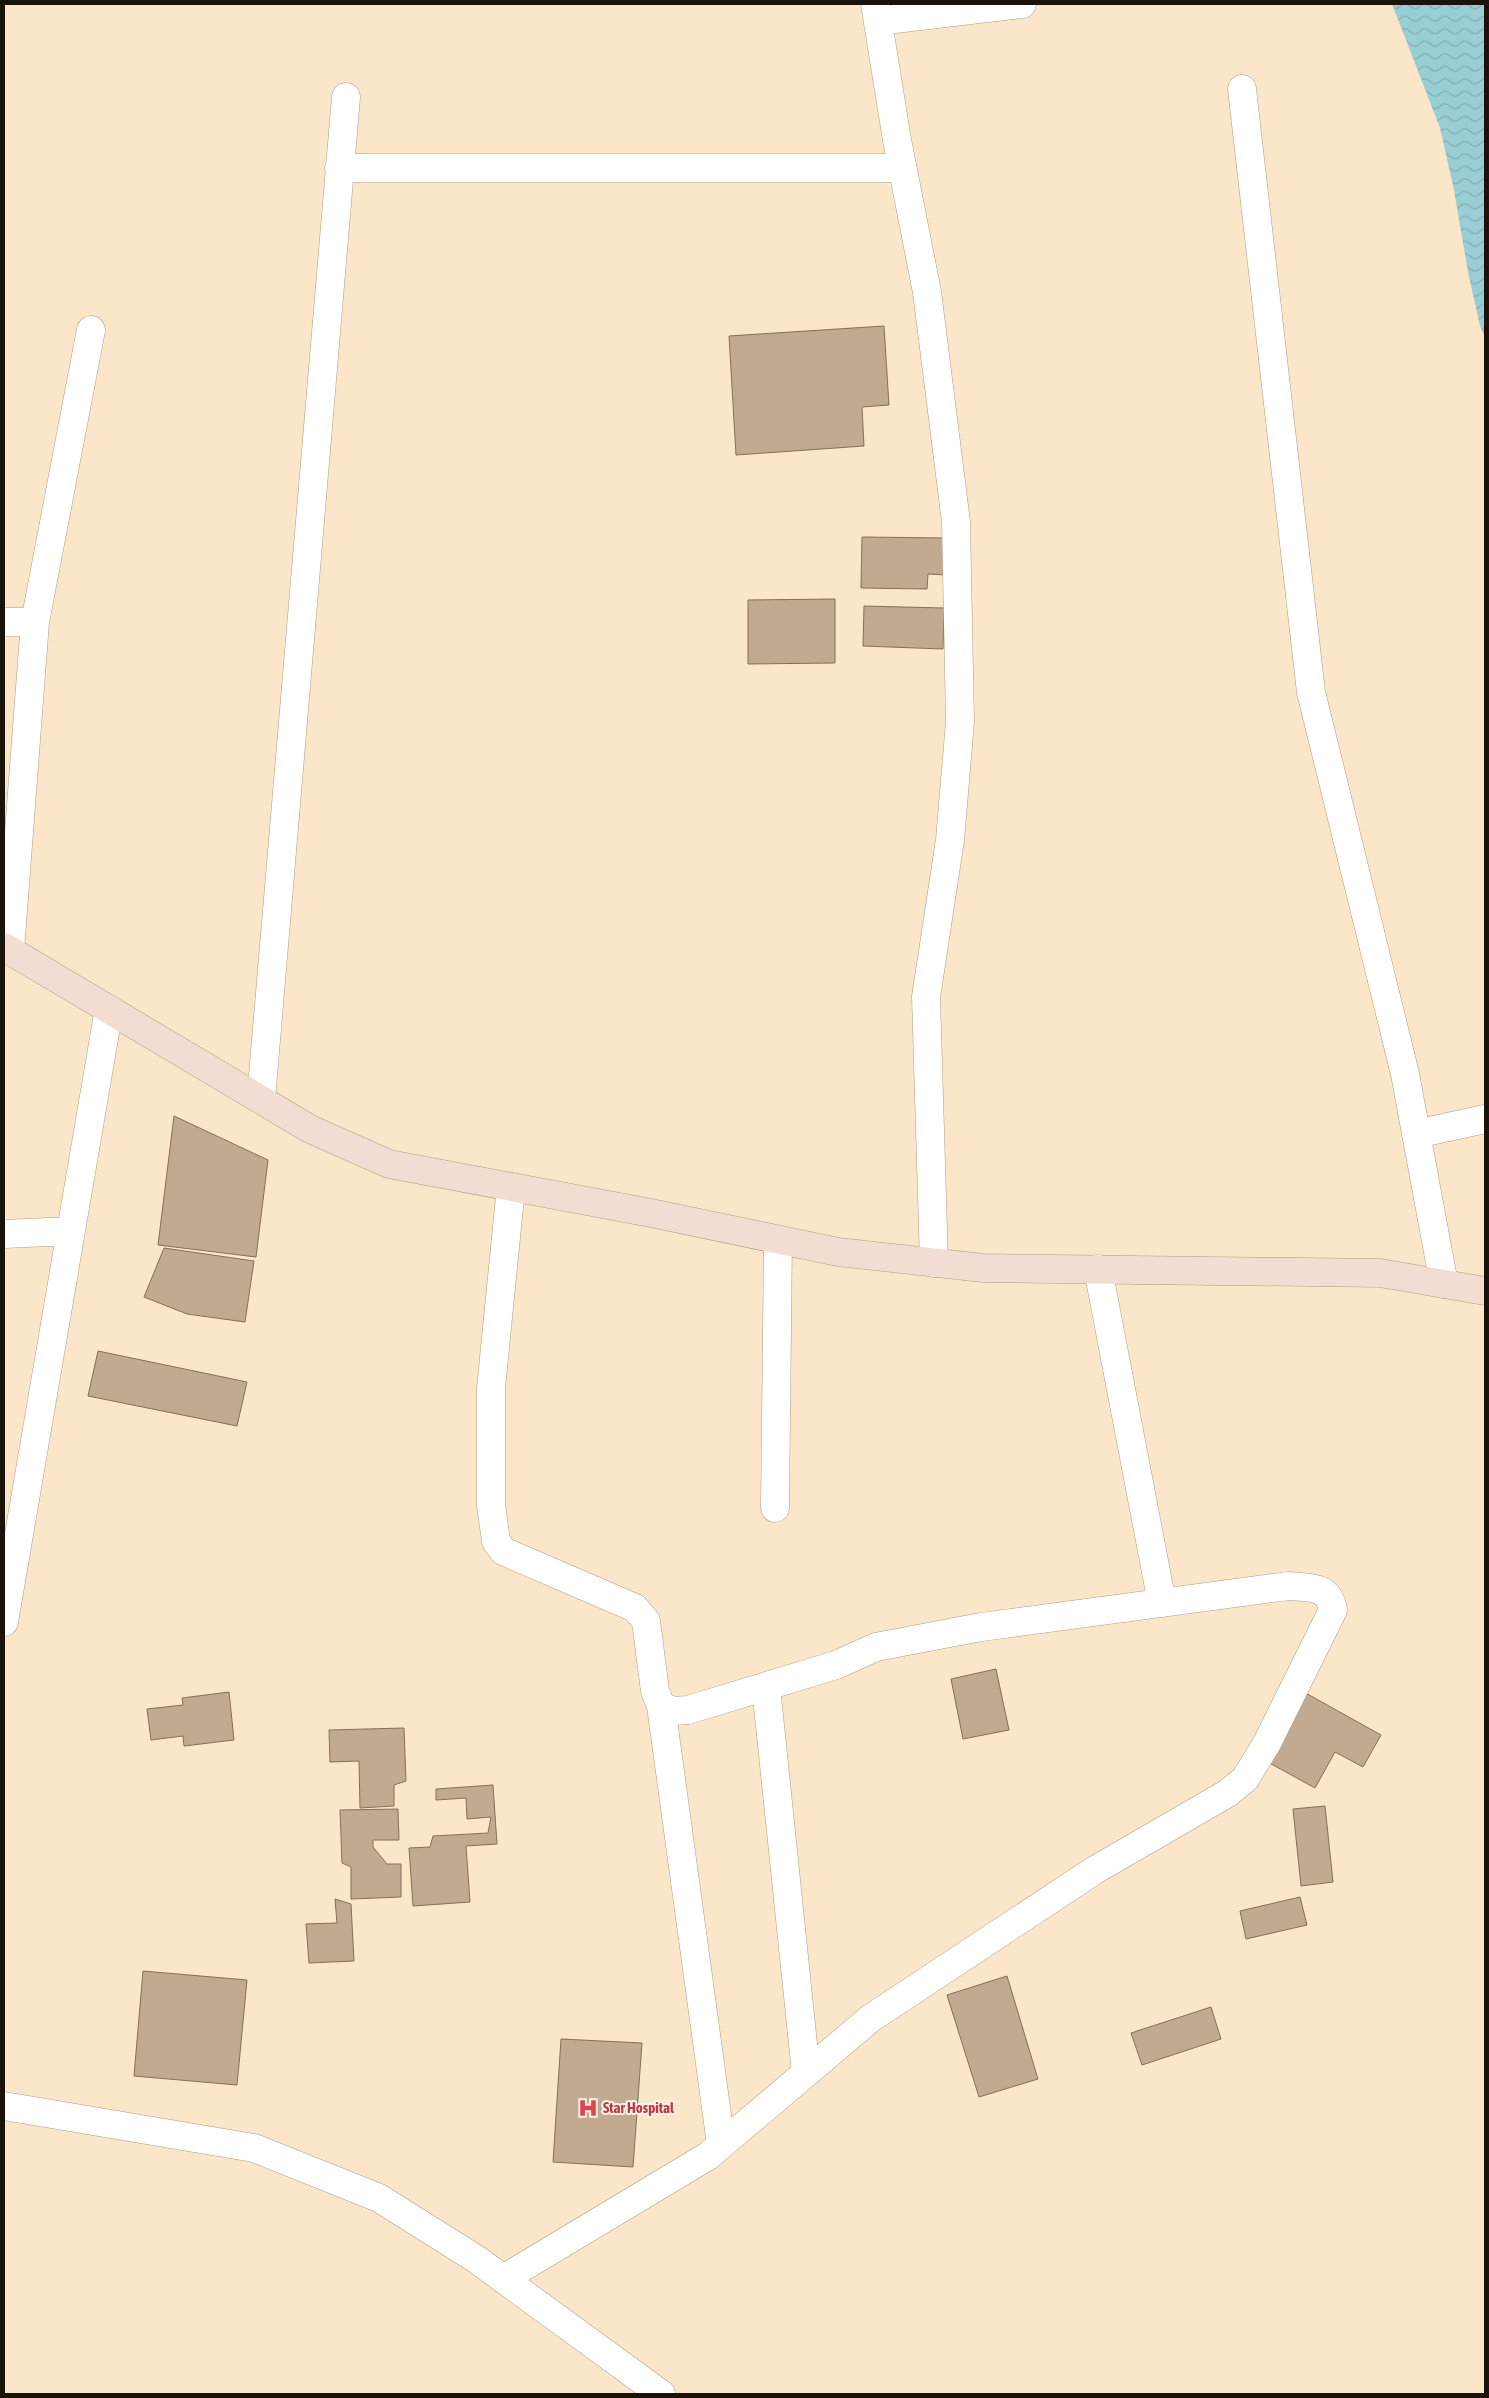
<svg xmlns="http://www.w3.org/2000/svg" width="1489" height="2398" font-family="'Asap Condensed',sans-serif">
  <defs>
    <pattern id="water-waves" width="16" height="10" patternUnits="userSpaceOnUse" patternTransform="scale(1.25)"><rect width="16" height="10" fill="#98ced4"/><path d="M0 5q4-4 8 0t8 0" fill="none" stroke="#82b0b5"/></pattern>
  </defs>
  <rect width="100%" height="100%" fill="#fbe6c9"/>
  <path fill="url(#water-waves)" d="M1392 4H1485V337L1480 326 1468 272 1454 190 1440 128Z"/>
  <path fill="#c2aa91" stroke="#856f57" d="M884 326 889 405 862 407 864 446 736 455 729 336Z
    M862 537 946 538V575L928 574 927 589 861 588Z
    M835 599V663L748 664V600Z
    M864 606 944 608 943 649 863 646Z
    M174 1116 268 1160 256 1257 158 1245Z
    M164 1248 254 1261 245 1322 187 1314 144 1297Z
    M98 1351 247 1382 237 1426 88 1396Z
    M996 1669 1009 1730 963 1739 951 1679Z
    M1302 1691 1381 1735 1363 1767 1335 1752 1315 1788 1264 1760Z
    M229 1692 234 1740 184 1746 183 1736 151 1740 147 1709 183 1705 182 1698Z
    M404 1728 406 1781 394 1785V1806L360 1808 359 1761 330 1762 329 1730Z
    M493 1785 497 1844 466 1846 470 1902 413 1906 409 1848 430 1847 433 1836 488 1833 491 1817 467 1819 466 1798 436 1800V1789Z
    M1325 1806 1333 1882 1301 1886 1293 1809Z
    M398 1809 399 1840H373V1847L387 1864H401V1897L351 1899V1867L342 1863 340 1810Z
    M1300 1897 1307 1925 1246 1939 1240 1911Z
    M335 1899 351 1904 354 1961 309 1963 306 1924 337 1923Z
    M143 1971 247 1980 237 2085 134 2076Z
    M1007 1976 1038 2079 979 2097 947 1995Z
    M1211 2007 1221 2039 1142 2065 1131 2033Z
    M561 2039 642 2043 633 2167 553 2162Z"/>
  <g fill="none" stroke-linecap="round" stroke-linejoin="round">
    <defs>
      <path id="street" d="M875 4 897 140 927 292 956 522 960 722 950 840 926 997 934 1263
        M878 21 1022 4
        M1242 89 1311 692 1405 1074 1444 1284
        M339 168H902
        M4 622H35
        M10 950 35 622 91 330
        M261 1099 346 97
        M1416 1134 1485 1119
        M4 1234 71 1231
        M1098 1269 1162 1603
        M775 1508 778 1240
        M4 1622 109 1009
        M766 1687 806 2073
        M661 1706 721 2144
        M4 2106 254 2148 379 2198 476 2259 661 2394
        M503 2279 708 2156 871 2018 1095 1870 1228 1793 1245 1779 1267 1743 1333 1610C1329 1585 1310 1588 1288 1586L981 1627 876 1647 836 1665 688 1710 673 1711 661 1706 655 1691 646 1621 635 1608 503 1551 496 1541 491 1505V1388L511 1187"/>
      <path id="secondary" d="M4 947 310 1129 389 1164 651 1213 838 1252 983 1268 1380 1273 1485 1291"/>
    </defs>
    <use href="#street" stroke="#b09c81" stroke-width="29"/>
    <use href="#secondary" stroke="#b09c81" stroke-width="29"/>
    <use href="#street" stroke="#fff" stroke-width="28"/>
    <use href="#secondary" stroke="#f3dcd2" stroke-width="28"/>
  </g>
  <defs>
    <symbol id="hospital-bare" viewBox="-9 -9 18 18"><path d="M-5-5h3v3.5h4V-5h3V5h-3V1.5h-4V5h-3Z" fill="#e0444e" stroke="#fef5ea" stroke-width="2.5" paint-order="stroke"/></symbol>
  </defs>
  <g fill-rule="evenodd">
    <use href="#hospital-bare" x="574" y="2094" width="28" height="28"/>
  </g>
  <g text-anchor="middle" stroke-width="4" stroke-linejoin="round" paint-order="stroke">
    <g font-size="15" font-weight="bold" fill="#be3a42" stroke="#fef5ea" text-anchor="start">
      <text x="603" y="2113">Star Hospital</text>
    </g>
  </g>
  <rect width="1489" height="2398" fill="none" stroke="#1a1309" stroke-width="10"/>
</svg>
